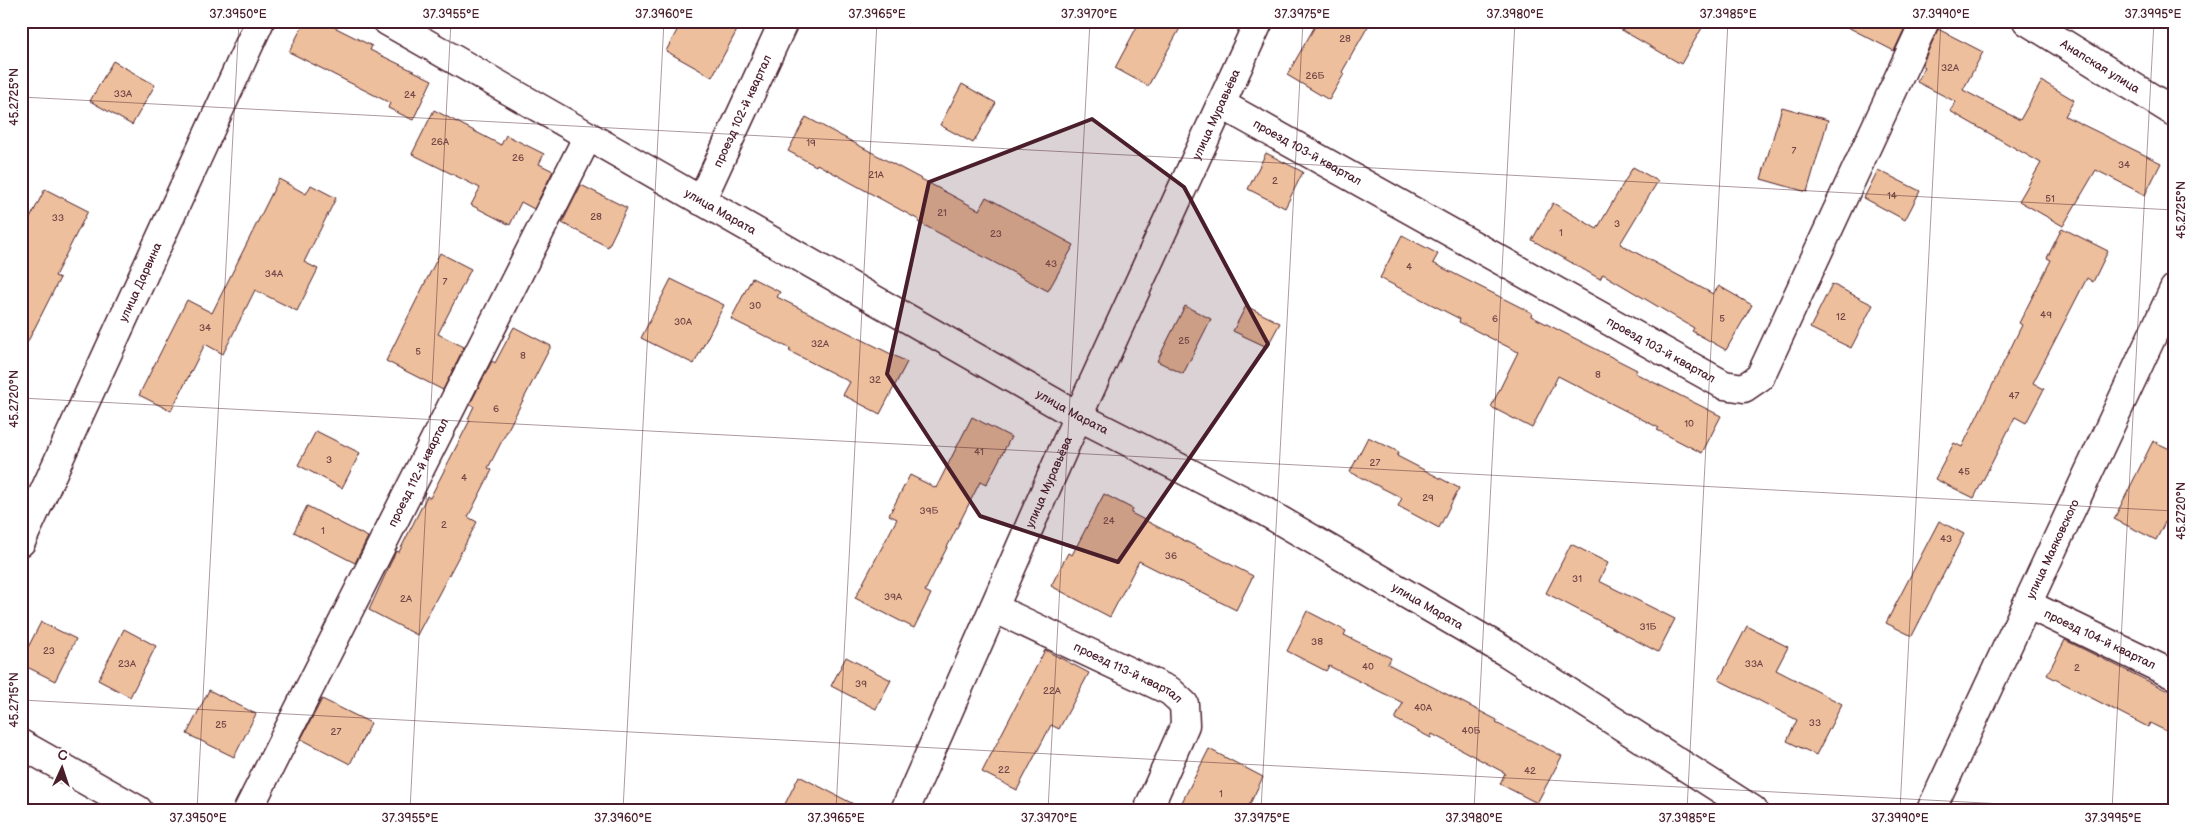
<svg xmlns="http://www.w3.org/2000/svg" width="2195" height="831" font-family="'Balsamiq Sans',sans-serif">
  <rect width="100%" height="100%" fill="#fff"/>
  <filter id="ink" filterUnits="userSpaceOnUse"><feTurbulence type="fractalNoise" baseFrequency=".02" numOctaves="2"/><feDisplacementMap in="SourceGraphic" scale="10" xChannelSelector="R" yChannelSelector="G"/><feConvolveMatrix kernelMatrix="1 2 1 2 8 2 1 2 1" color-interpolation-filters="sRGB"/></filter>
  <g filter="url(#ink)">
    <path fill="#edbf9d" stroke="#4a1f2b" d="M305 21H322L372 46 370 50 432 80 413 120 388 108 390 103 289 52Z
      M682 21H742L712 77 666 51Z
      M1140 21H1184L1148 86 1115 68Z
      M1318 21H1371L1342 72 1344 74 1329 100 1287 75Z
      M1606 21H1706L1681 64Z
      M1836 21H1908L1894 51Z
      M1938 29 1983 52 1963 90 2020 120 2042 81 2074 100 2065 116 2161 163 2145 195 2096 170 2063 226 2019 201 2041 163 1950 111 1956 102 1917 82 1925 67 1922 65Z
      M113 61 155 85 132 125 90 101Z
      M962 84 996 103 973 143 940 125Z
      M1782 107 1828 120 1807 192 1761 179Z
      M434 110 501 145 506 135 544 154 539 164 553 171 534 209 521 202 510 225 471 205 480 188 412 154Z
      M806 117 979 210 986 197 1074 245 1048 291 918 222 919 220 817 164 816 166 788 151Z
      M1266 153 1303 172 1285 208 1248 189Z
      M1633 167 1658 181 1620 244 1713 294 1719 286 1752 305 1726 350 1692 331 1694 328 1603 274 1600 279 1532 240 1553 203 1597 229Z
      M1878 170 1920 191 1905 220 1864 198Z
      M279 179 306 194 311 185 336 198 304 262 318 269 297 311 255 290 223 354 205 344 171 411 139 395 187 300 212 313Z
      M581 185 627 208 608 247 562 223Z
      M45 189 88 211 55 276 60 278 21 355V236Z
      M2062 228 2108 251 2093 282 2087 278 2033 383 2044 389 2026 423 2015 417 1974 498 1935 479 1954 443 1962 447 2022 325 2019 323 2051 260 2047 258Z
      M1402 235 1438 254 1433 263 1532 313 1531 316 1637 370 1635 373 1721 416 1702 453 1657 430 1659 428 1558 376 1532 428 1491 407 1518 352 1459 322 1460 319 1380 278Z
      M440 253 471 269 438 334 464 347 443 390 386 361Z
      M752 278 780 292 777 297 907 362 880 414 843 395 850 382 789 351 791 349 731 319Z
      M671 279 724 305 694 364 641 338Z
      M1832 284 1873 305 1851 348 1810 328Z
      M1185 306 1211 319 1183 374 1157 361Z
      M1246 306 1280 323 1267 347 1233 331Z
      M514 327 551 346 488 468 492 470 468 517 477 522 417 635 369 610 396 551 399 552 427 496 430 498 470 420 468 419 474 406 470 404 492 361 495 363Z
      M972 417 1011 437 986 485 980 482 925 591 931 594 914 628 855 598 897 519 889 515 910 475 936 488Z
      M316 431 360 453 342 488 298 465Z
      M1368 437 1399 452 1397 456 1459 488 1439 528 1398 506 1402 498 1350 472Z
      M2153 441 2174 451V505L2156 540 2114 519Z
      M1104 494 1133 509 1131 513 1253 576 1236 610 1139 561 1110 617 1051 586 1068 553 1072 555Z
      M307 506 368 537 355 563 294 532Z
      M1939 521 1964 534 1912 636 1886 623Z
      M1571 544 1608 563 1599 581 1675 619 1658 652 1546 593Z
      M1307 611 1346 631 1344 635 1391 658 1388 664 1497 720 1496 723 1562 756 1537 803 1500 784 1505 773 1432 734 1431 738 1395 719 1403 703 1329 666 1326 671 1287 651Z
      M41 622 76 639 55 681 21 664V661Z
      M1747 626 1788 647 1776 670 1842 704 1816 755 1787 741 1797 720 1719 680Z
      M124 629 156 646 130 697 98 680Z
      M2065 640 2174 694V735L2150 723 2148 727 2047 675Z
      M1045 650 1089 673 1059 729 1051 725 1017 790 982 772Z
      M846 657 891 680 876 709 831 686Z
      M209 690 256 714 234 757 187 734Z
      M322 699 371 723 350 764 301 739Z
      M1209 749 1263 777 1247 810H1178Z
      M799 776 865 810H782Z"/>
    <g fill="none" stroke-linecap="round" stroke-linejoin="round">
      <defs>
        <g id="minor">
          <path id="s1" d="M387 21 1078 416 1264 511 1506 652 1753 810"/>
          <path id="s2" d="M2027 21 2174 112"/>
          <path id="s3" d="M1221 104 1724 385 1744 388 1760 377 1925 21"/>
          <path id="s4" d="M701 201 784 21"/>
          <path id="s5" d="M21 542 260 21"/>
          <path id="s6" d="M2027 604 2174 675"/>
          <path id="s7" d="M994 608 1170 691 1184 704 1185 725 1150 805V810"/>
          <path d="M21 744 138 810"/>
          <path id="s8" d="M248 810 588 136"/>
          <path id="s9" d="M905 810 1078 416 1259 21"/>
          <path id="s10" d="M1931 810 2174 289"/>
        </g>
      </defs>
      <use href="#minor" stroke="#4a1f2b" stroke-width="31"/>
      <use href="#minor" stroke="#fff" stroke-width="28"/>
    </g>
  </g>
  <path fill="#4a1f2b" fill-opacity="0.2" stroke="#4a1f2b" stroke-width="4" stroke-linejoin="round" d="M1092 119 1184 187 1268 344 1118 562 980 516 887 374 929 182Z"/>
  <path fill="none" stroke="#4a1f2b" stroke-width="1" stroke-opacity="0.45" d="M21 97 2174 210M21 106 26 21M21 398 2174 511M21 700 2118 810M197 810 239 21M410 810 451 21M623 810 664 21M836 810 877 21M1048 810 1090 21M1261 810 1303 21M1474 810 1515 21M1687 810 1728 21M1900 810 1941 21M2112 810 2154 21"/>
  <g text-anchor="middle" stroke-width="4.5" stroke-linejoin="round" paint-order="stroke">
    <g font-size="10" fill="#734748">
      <text x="1345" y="42">28</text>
      <text x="1950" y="71">32А</text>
      <text x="1315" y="79">26Б</text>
      <text x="123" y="97">33А</text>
      <text x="410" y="98">24</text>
      <text x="440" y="145">26А</text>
      <text x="811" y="146">19</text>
      <text x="1794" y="154">7</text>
      <text x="518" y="161">26</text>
      <text x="2124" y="168">34</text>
      <text x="876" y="178">21А</text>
      <text x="1275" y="184">2</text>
      <text x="1892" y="199">14</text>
      <text x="2050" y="202">51</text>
      <text x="942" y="216">21</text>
      <text x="596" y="220">28</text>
      <text x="58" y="221">33</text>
      <text x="1617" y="227">3</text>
      <text x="1561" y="236">1</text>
      <text x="996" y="237">23</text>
      <text x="1051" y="267">43</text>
      <text x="1409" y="270">4</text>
      <text x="274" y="277">34А</text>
      <text x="445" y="285">7</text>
      <text x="755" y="309">30</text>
      <text x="2046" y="318">49</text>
      <text x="1841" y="320">12</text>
      <text x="1495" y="322">6</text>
      <text x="1722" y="322">5</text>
      <text x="683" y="325">30А</text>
      <text x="205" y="331">34</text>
      <text x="1184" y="344">25</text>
      <text x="820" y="347">32А</text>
      <text x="418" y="355">5</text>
      <text x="523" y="359">8</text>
      <text x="1598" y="378">8</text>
      <text x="875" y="383">32</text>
      <text x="2014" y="399">47</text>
      <text x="496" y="412">6</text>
      <text x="1689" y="427">10</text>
      <text x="979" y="455">41</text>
      <text x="329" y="463">3</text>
      <text x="1375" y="466">27</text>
      <text x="1964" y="475">45</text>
      <text x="464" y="481">4</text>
      <text x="1428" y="501">29</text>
      <text x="929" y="514">39Б</text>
      <text x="1109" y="524">24</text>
      <text x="444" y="528">2</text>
      <text x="323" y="534">1</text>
      <text x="1946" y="542">43</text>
      <text x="1171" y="559">36</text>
      <text x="1577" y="582">31</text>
      <text x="893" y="600">39А</text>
      <text x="406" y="602">2А</text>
      <text x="1648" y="630">31Б</text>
      <text x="1317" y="645">38</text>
      <text x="49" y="654">23</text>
      <text x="127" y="667">23А</text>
      <text x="1754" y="667">33А</text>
      <text x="1368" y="670">40</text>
      <text x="2077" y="671">2</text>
      <text x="861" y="687">39</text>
      <text x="1052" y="694">22А</text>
      <text x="1423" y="711">40А</text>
      <text x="1815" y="726">33</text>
      <text x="221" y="728">25</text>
      <text x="1471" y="734">40Б</text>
      <text x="336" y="735">27</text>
      <text x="1004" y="773">22</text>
      <text x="1530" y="774">42</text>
      <text x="1221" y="797">1</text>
    </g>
    <g font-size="12" fill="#4a1f2b" stroke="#fff">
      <text dy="4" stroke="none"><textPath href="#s2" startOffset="86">Анапская улица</textPath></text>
      <text dy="4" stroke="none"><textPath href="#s4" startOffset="99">проезд 102-й квартал</textPath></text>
      <text dy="4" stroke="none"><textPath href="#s9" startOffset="762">улица Муравьёва</textPath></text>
      <text dy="4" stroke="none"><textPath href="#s3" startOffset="99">проезд 103-й квартал</textPath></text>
      <text dy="4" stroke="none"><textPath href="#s1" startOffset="384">улица Марата</textPath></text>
      <text dy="4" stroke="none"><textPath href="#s5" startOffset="286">улица Дарвина</textPath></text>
      <text dy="4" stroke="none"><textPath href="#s3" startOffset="504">проезд 103-й квартал</textPath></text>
      <text dy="4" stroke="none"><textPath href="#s1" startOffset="789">улица Марата</textPath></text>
      <text dy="4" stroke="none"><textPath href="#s8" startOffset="378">проезд 112-й квартал</textPath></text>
      <text dy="4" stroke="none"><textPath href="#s9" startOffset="358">улица Муравьёва</textPath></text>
      <text dy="4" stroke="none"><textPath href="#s10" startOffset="288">улица Маяковского</textPath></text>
      <text dy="4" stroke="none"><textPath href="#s1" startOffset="1194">улица Марата</textPath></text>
      <text dy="4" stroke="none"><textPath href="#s6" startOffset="81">проезд 104-й квартал</textPath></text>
      <text dy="4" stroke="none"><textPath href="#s7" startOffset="149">проезд 113-й квартал</textPath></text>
    </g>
  </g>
  <rect width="2195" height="831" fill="none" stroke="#fff" stroke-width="55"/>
  <g transform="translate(62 768) rotate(3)" stroke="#ffffff" stroke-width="4" paint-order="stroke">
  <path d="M0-4L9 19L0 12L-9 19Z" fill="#4a1f2b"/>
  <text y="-8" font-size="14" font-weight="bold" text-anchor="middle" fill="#4a1f2b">С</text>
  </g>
  <rect x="28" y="28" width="2140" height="776" fill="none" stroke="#4a1f2b" stroke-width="2"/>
  <g font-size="12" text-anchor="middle" fill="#4a1f2b">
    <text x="238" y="18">37.3950°E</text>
    <text x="451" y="18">37.3955°E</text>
    <text x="664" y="18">37.3960°E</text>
    <text x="877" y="18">37.3965°E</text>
    <text x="1089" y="18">37.3970°E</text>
    <text x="1302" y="18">37.3975°E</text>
    <text x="1515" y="18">37.3980°E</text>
    <text x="1728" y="18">37.3985°E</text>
    <text x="1941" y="18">37.3990°E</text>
    <text x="2153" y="18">37.3995°E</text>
    <text transform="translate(14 97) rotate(-90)" y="4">45.2725°N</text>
    <text transform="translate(2181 210) rotate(-90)" y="4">45.2725°N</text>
    <text transform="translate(14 399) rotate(-90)" y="4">45.2720°N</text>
    <text transform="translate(2181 511) rotate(-90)" y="4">45.2720°N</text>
    <text transform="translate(14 700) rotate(-90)" y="4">45.2715°N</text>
    <text x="198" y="822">37.3950°E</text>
    <text x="410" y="822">37.3955°E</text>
    <text x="623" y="822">37.3960°E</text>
    <text x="836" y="822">37.3965°E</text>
    <text x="1049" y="822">37.3970°E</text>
    <text x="1262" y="822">37.3975°E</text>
    <text x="1474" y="822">37.3980°E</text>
    <text x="1687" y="822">37.3985°E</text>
    <text x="1900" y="822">37.3990°E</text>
    <text x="2113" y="822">37.3995°E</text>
  </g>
</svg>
